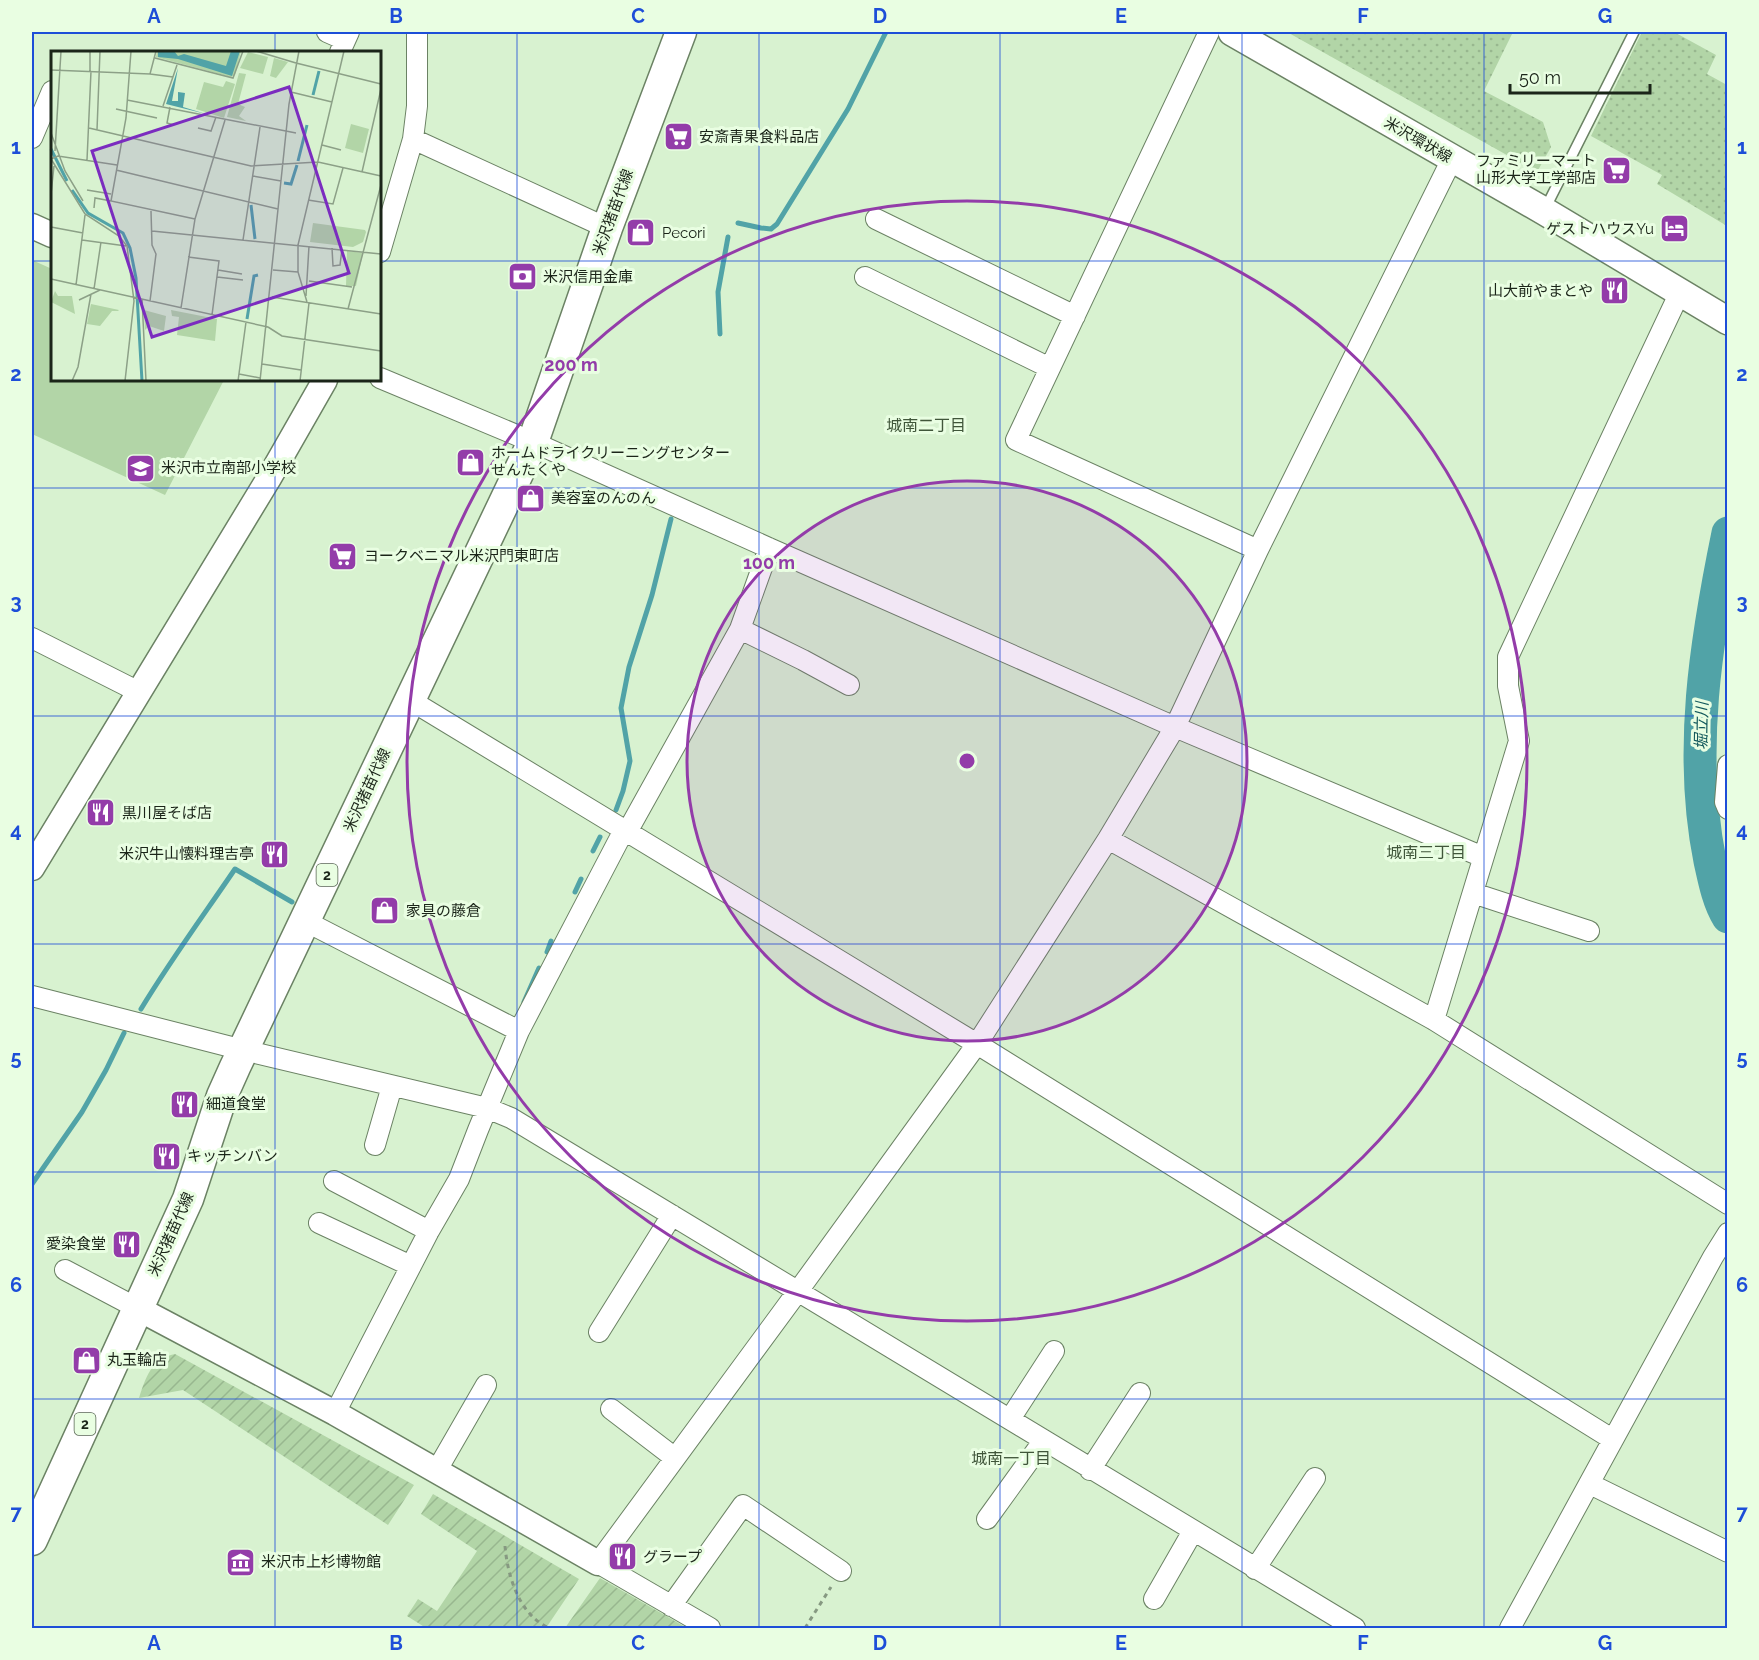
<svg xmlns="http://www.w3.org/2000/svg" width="1759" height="1660" font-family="Raleway,'Noto Sans JP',sans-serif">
  <defs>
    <pattern id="grass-dots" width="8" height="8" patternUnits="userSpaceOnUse" patternTransform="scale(1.5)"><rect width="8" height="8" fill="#b2d5a7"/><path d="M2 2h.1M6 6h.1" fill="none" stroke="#98b78f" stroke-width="1.8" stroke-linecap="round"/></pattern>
    <pattern id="garden-furrows" width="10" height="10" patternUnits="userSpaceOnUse" patternTransform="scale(1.5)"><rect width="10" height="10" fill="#b2d5a7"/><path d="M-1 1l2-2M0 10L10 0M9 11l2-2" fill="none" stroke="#98b78f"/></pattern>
  </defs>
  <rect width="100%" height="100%" fill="#d8f2d0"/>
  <path fill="url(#grass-dots)" d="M1287 32H1513L1484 91 1543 122 1551 147 1537 172Z
    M1642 32H1674L1716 55 1707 74 1727 85V226L1657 184 1662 175 1591 136Z"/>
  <path fill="#b2d5a7" d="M32 260 52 269V380H224L165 495 32 434Z"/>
  <path fill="url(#garden-furrows)" d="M175 1354 414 1485 388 1525 183 1390 139 1398C146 1377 151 1359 175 1354Z
    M433 1494 579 1579 546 1628H426L407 1616 418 1599 437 1611 477 1551 421 1514Z
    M600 1578 687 1628H565Z"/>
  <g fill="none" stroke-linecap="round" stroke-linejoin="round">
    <path stroke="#51a3a7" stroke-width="5" d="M738 223 761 228 771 229 777 224 848 109 886 32
      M720 334 718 292 728 237
      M616 810 623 791 630 761 621 708 629 667 652 595 671 519
      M593 851 600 837
      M575 892 581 879
      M547 952 551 941
      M524 1002 539 968
      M141 1009C170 961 203 916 235 869L292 902
      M32 1184 82 1112 106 1070 124 1033"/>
    <path stroke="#51a3a7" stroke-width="33" d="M1728 533C1706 640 1688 752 1710 861 1714 879 1718 901 1728 917"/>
    <defs>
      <path id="service" d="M1545 209 1634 32"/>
      <path id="minor" d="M327 32 345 40
        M1209 32 1016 440 1258 550
        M340 52 349 32
        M32 138 52 91
        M413 139 607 228
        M876 219 1075 316
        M380 252 413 139 417 106V32
        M865 277 1050 368
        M380 378 533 442 769 548 1175 727 1483 857
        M740 629 803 660 849 685
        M32 638 139 692
        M410 700 977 1044 1612 1439
        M1728 765 1725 802 1728 809
        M1108 839 1434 1020 1728 1204
        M1473 893 1589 931
        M305 921 519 1031
        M32 996 243 1050 487 1108 511 1118 1355 1628
        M1434 1020 1519 741 1508 686V657L1680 292
        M375 1145 392 1086
        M334 1181 429 1231
        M319 1223 411 1266
        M65 1270 137 1308
        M599 1332 672 1215
        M611 1409 675 1458
        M335 1413 429 1231 459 1179 478 1130 519 1031 624 830 631 825 740 629 769 548
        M1010 1419 1054 1351
        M437 1470 486 1385
        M1090 1470 1140 1393
        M1590 1484 1728 1552
        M987 1519 1044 1440
        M1255 1569 1315 1478
        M1154 1599 1193 1531
        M671 1606 743 1505 841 1571
        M710 1628 598 1563 798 1291 977 1044 1108 839 1175 727 1258 550 1452 159
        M1510 1628C1578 1505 1644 1381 1713 1257L1728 1233"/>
      <path id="tertiary" d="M32 226 52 235
        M32 868 269 478 325 380
        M137 1308 335 1413 598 1563"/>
      <path id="secondary" d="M1232 32 1544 211 1728 321"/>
      <path id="primary" d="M32 1540 188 1199 222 1096 235 1067 533 442 607 228 681 32"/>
    </defs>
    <use href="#service" stroke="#6b8264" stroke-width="12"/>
    <use href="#minor" stroke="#6b8264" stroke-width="22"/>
    <use href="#tertiary" stroke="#6b8264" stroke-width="27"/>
    <use href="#secondary" stroke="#6b8264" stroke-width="30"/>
    <use href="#primary" stroke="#6b8264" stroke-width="33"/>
    <path stroke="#869981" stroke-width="3" stroke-dasharray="4.5 4.5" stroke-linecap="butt" d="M505 1546C507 1570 515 1600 533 1617 537 1621 543 1625 549 1628
      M805 1628 831 1587"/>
    <use href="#service" stroke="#fff" stroke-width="9"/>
    <use href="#minor" stroke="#fff" stroke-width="20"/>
    <use href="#tertiary" stroke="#fff" stroke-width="24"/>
    <use href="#secondary" stroke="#fff" stroke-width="27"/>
    <use href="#primary" stroke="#fff" stroke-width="30"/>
  </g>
  <path fill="none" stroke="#1d4ed8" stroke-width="1.5" stroke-opacity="0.55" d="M275 32V52M517 32V1628M759 32V1628M1000 32V1628M1242 32V1628M1484 32V1628M32 261H52M380 261H1728M275 380V1628M32 488H1728M32 716H1728M32 944H1728M32 1172H1728M32 1399H1728"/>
  <circle cx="967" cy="761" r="280" fill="#933ca9" fill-opacity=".12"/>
  <g fill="none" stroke="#933ca9" stroke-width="3">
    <circle cx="967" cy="761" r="280"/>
    <circle cx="967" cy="761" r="560"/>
  </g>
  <defs>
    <symbol id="supermarket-square" viewBox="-11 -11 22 22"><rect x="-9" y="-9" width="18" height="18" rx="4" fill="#933ca9" stroke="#e9fee2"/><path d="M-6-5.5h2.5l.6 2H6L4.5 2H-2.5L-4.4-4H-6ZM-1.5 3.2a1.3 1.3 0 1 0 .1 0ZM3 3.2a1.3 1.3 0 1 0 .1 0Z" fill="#fff"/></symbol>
    <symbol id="hotel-square" viewBox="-11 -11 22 22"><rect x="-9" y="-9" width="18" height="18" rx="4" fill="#933ca9" stroke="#e9fee2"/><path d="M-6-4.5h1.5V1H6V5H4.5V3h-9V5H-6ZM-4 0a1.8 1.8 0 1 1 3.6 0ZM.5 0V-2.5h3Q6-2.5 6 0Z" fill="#fff"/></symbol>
    <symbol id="shop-square" viewBox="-11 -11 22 22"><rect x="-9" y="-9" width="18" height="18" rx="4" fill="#933ca9" stroke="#e9fee2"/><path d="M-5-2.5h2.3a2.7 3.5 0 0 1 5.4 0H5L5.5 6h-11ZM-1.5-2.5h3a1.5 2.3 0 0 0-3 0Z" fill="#fff"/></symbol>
    <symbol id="bank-square" viewBox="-11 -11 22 22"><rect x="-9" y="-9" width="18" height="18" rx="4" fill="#933ca9" stroke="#e9fee2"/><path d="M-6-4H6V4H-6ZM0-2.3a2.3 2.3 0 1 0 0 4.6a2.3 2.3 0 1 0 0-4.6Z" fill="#fff"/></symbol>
    <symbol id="restaurant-square" viewBox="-11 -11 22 22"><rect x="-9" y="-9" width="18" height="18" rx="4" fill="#933ca9" stroke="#e9fee2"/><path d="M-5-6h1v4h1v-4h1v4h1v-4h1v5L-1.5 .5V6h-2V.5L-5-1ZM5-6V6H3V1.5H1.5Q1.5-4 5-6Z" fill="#fff"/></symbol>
    <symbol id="school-square" viewBox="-11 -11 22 22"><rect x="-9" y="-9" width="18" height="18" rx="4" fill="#933ca9" stroke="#e9fee2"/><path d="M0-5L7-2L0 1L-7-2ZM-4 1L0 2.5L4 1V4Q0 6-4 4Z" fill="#fff"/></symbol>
    <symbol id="museum-square" viewBox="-11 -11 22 22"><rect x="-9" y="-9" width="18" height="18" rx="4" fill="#933ca9" stroke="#e9fee2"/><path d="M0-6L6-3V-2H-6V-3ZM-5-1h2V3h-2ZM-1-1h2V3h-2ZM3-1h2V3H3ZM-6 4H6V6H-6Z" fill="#fff"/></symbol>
  </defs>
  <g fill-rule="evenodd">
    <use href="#supermarket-square" x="662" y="120" width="33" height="33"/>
    <use href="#supermarket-square" x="1600" y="154" width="33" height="33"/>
    <use href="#hotel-square" x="1658" y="212" width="33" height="33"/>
    <use href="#shop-square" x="624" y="216" width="33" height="33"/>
    <use href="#bank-square" x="506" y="260" width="33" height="33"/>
    <use href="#restaurant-square" x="1598" y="274" width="33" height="33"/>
    <use href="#shop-square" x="454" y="446" width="33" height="33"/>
    <use href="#school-square" x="124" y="452" width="33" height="33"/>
    <use href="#shop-square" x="514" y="482" width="33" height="33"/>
    <use href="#supermarket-square" x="326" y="540" width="33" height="33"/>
    <use href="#restaurant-square" x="84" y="796" width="33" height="33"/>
    <use href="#restaurant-square" x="258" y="838" width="33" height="33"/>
    <use href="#shop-square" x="368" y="894" width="33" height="33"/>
    <use href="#restaurant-square" x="168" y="1088" width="33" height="33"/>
    <use href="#restaurant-square" x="150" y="1140" width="33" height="33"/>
    <use href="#restaurant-square" x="110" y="1228" width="33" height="33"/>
    <use href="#shop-square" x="70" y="1344" width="33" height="33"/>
    <use href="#restaurant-square" x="606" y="1540" width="33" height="33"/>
    <use href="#museum-square" x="224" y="1546" width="33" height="33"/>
  </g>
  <g text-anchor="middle" stroke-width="6" stroke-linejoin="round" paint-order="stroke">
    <g fill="#e9fee2" stroke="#596655" stroke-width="1.5">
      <rect x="316.5" y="864" width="21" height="22" rx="4.5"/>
      <rect x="74.5" y="1413" width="21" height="22" rx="4.5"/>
    </g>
    <g font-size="14" font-weight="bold" fill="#1b2519">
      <text x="327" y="880">2</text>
      <text x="85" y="1429">2</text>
    </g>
    <g font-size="15" fill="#1b2519" stroke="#e9fee2" text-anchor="start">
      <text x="699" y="142">安斎青果食料品店</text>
      <text x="1596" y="166" text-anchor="end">ファミリーマート<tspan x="1596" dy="17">山形大学工学部店</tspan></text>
      <text x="1654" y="234" text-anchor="end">ゲストハウスYu</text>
      <text x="662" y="238">Pecori</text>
      <text x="543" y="282">米沢信用金庫</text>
      <text x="1593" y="296" text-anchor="end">山大前やまとや</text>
      <text x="491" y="458">ホームドライクリーニングセンター<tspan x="491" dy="17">せんたくや</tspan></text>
      <text x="161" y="473">米沢市立南部小学校</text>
      <text x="551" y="503">美容室のんのん</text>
      <text x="364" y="561">ヨークベニマル米沢門東町店</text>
      <text x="122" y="818">黒川屋そば店</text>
      <text x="254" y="859" text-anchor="end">米沢牛山懐料理吉亭</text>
      <text x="406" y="916">家具の藤倉</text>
      <text x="206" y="1109">細道食堂</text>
      <text x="187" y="1161">キッチンバン</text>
      <text x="106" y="1249" text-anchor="end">愛染食堂</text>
      <text x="107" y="1365">丸玉輪店</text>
      <text x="643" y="1562">グラープ</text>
      <text x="261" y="1567">米沢市上杉博物館</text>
    </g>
    <g font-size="15" fill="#1b2519" stroke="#e9fee2">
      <text transform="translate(1418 140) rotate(30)" y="5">米沢環状線</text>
      <text transform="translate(613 212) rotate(-70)" y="5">米沢猪苗代線</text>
      <text transform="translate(367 790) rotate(-65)" y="5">米沢猪苗代線</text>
      <text transform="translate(171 1234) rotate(-66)" y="5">米沢猪苗代線</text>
    </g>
    <g font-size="16" fill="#40563a" stroke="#e9fee2">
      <text x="926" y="431">城南二丁目</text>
      <text x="1426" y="858">城南三丁目</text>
      <text x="1011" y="1464">城南一丁目</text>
    </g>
    <g font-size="16" font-style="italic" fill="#13595c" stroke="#e9fee2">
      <text transform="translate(1701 726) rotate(-89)" y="6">堀立川</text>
    </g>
  </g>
  <g transform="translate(51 51)">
    <rect width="330" height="330" fill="#d8f2d0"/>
    <path d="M197 1 217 6 212 23 189 17ZM223 7 237 11 225 27 219 25ZM4 240 7 245H21L24 263 0 251ZM40 253 68 259 67 260H61L49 275 36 273ZM93 259 115 265 113 280 98 275 94 279ZM120 259 166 268 164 290 126 284 128 266 121 265Z" fill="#b2d5a7"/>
    <path d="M106 0H190L184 24 180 26 105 6ZM300 73 318 78 312 102 294 97ZM262 172 314 179 315 181 312 191 302 196 259 191ZM296 200 312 202 305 235H295Z" fill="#b2d5a7"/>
    <path d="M188 22 195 23 187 53 194 56 188 65 195 70 176 66ZM175 30 184 33 173 67 145 58 153 31 172 36Z" fill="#b2d5a7"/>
    <path d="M107 0H123L127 5 133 3 175 15 180 0H189L181 25 127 8 107 6ZM127 17 121 50H127V41L134 42 132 56 155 63 115 53Z" fill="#51a3a7"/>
    <path fill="none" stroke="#51a3a7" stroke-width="3" d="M262 44 268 20M0 98 16 130M247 110 256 74M233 132 240 133 246 114M21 139 37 162 72 182 79 197 85 227 91 330M200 154 204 188M196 268 203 225 207 224"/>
    <path fill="none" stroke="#8ca087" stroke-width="1.5" d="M80 0 75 67 60 150 144 168M205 0 245 12M104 7 182 27 192 0M245 12 330 33M0 19 99 23 105 0M39 20V0M99 23 122 26M240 41 281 51M76 49 245 82M112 55 126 14M119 56 116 72 123 74M65 58 106 67M38 77 200 115 267 111 330 125M147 77 160 80 165 66M46 79 49 0M0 82 14 120 32 150M271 94 290 99M4 100 10 0M0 108 34 163 68 185 76 195 83 250 74 330M0 108 7 105 66 114M36 109 40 20M65 119 227 158M311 121 330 38M202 125 230 130M36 139 60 143M0 143 3 115M257 149 282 153 292 117M43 157 44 147 60 150M0 176 32 182M101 180 330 203M31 189 75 195M192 189 209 76M281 197 282 215 289 214 291 198M137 206 168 210 161 264M167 219 191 223M222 219 247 221M166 226 192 229M0 228 217 276M258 230 301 236M25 234 34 164M43 238 50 191M255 245 258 195M221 246 330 263M91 248 95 330M28 249 49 239M99 250 105 203 101 194 100 160M256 251 247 221V194L293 0M130 257 144 168 174 69M297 258 330 134M217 276 231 285 330 300M211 313 250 319M188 323 209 327M21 330 27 316 40 243M187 330 195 271M209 330 238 53 248 0M249 330 258 252"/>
    <path fill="#7b2cbf" fill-opacity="0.15" stroke="#7b2cbf" stroke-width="3" d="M238 36 298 222 101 286 41 100Z"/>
    <rect width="330" height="330" fill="none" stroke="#1b2519" stroke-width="3"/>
  </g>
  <circle cx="967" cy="761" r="9" fill="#933ca9" stroke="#e9fee2" stroke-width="3"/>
  <g font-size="18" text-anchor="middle" font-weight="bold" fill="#933ca9" stroke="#e9fee2" stroke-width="6" stroke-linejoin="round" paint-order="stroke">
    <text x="571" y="371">200 m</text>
    <text x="769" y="569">100 m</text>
  </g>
  <rect width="1759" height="1660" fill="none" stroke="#e9fee2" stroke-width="66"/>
  <path d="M1510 84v9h140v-9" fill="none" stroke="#1b2519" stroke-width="3"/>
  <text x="1519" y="84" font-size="18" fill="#1b2519" stroke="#e9fee2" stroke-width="4.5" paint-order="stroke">50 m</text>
  <rect x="33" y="33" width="1693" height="1594" fill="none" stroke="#1d4ed8" stroke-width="2"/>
  <g font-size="20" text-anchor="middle" font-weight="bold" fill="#1d4ed8">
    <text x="154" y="23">A</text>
    <text x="396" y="23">B</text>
    <text x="638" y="23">C</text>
    <text x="880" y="23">D</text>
    <text x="1121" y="23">E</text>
    <text x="1363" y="23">F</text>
    <text x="1605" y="23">G</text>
    <text x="16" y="154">1</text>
    <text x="1742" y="154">1</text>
    <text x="16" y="381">2</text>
    <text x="1742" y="381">2</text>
    <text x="16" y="609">3</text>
    <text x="1742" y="609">3</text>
    <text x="16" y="837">4</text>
    <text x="1742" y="837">4</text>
    <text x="16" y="1065">5</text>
    <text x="1742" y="1065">5</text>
    <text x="16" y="1292">6</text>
    <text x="1742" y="1292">6</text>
    <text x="16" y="1520">7</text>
    <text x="1742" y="1520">7</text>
    <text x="154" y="1650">A</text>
    <text x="396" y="1650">B</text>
    <text x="638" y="1650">C</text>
    <text x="880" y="1650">D</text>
    <text x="1121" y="1650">E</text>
    <text x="1363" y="1650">F</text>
    <text x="1605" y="1650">G</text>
  </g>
</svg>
